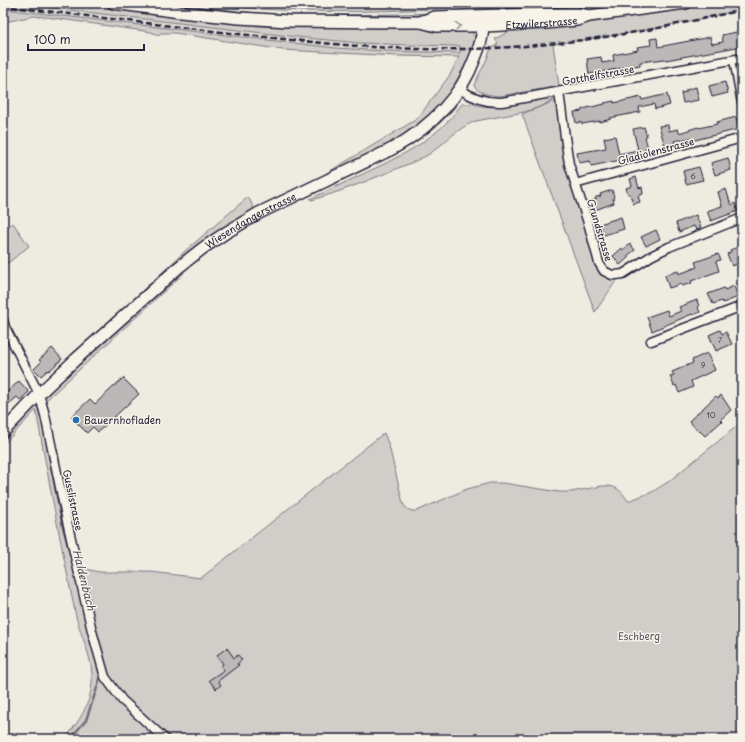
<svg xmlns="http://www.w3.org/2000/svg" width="745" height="742" font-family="'Playpen Sans',sans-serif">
  <rect width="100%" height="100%" fill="#eeebe1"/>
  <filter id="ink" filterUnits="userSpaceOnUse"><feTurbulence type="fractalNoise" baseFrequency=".025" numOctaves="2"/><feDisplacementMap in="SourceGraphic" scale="8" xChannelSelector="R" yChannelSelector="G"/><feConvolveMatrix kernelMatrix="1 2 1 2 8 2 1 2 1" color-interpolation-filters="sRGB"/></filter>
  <g filter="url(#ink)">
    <path fill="#dfdcd4" d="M3 3H9L306 38 360 43 409 45 460 46V53L386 51 336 48 3 9Z"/>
    <path fill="#d1cdc9" stroke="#7a7882" d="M9 3H79L138 10 325 26 467 29 471 31 474 35 475 39 469 58 451 91 436 110 414 132 316 182 325 174 417 119 450 75 459 57 396 56 283 50 175 33H161L158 35 151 32 46 17 33 16 10 21H3V9L336 48 386 51 460 53V46L409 45 360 43 306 38Z
      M148 3C185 3 221 10 257 13 318 17 379 14 440 13L429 15 375 17H319L246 14Z
      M197 3H589C538 7 488 8 437 9 384 11 332 13 279 10 252 9 224 6 197 3Z
      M711 3H742V10L637 32 590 39 553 44 559 86 500 96C491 95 478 94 474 85L486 61 490 51 498 43 495 39 508 32 511 26 666 11Z
      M550 97 554 99 553 100 545 104 543 106 524 112 476 121C456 128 443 146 426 156 412 163 398 168 384 174 360 184 336 193 312 200L310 199 384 164 407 152 420 144 434 134 443 126 450 119 462 104H469L471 103C493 112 527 102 550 97Z
      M560 99 566 144 600 266 620 275 595 312 522 114Z
      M454 105 456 106C433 135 401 151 368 168 345 179 321 190 298 201L302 196 432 128 445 115Z
      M248 197 253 206V210L141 297 139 294 185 251Z
      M13 223 29 246 3 267V230Z
      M179 267 184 273 42 404 77 563 90 570 99 572H151L201 578 384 433 389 446 403 503 405 507 409 510 413 511H417L467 489 490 483H503L559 492H571L602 486C616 485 621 490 628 501L652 492 668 482 742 422V739H65C79 721 90 706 92 683 94 658 80 636 75 612 61 545 48 478 36 410L3 445V432Z"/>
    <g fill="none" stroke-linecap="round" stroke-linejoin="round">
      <path stroke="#716f7b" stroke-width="2.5" d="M49 455 62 523 73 565
        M70 739 86 720 98 685 100 673 98 667"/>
    </g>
    <path fill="#bbb8b7" stroke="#22223b" d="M742 31V46L666 60 665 59 640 62V65L589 74 587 59 601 57 602 63 614 61 613 55 638 50 637 47 651 45 650 39 657 38 658 47 710 37 712 44 723 42 722 35Z
      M725 82 728 93 712 97 709 86Z
      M696 87 699 100 683 103 681 93 686 92V90Z
      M667 94 670 105 655 109 654 104 639 107 640 112 610 118 611 119 600 122V121L582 124 581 122 576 123 574 112 582 111V109L605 104 604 103 614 101V103L641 97 642 100Z
      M736 117 739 129 691 141 690 138 674 141 676 147 666 149 659 126 668 125 669 131 678 129 679 133 698 127 699 128 717 124V122Z
      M644 127 647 136 645 137 648 148H645L646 155 591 166 590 161 579 163 577 153 606 148 604 138 615 136 619 154 638 150 633 129Z
      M728 158 731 170 715 175 711 163Z
      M699 167 703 180 686 184 683 171Z
      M636 177 639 188 642 187 643 194 638 196 640 202 633 204 630 194H628L626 188 632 186 630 179Z
      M726 189 730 202 732 205 735 203 738 211 711 221 707 211 722 206 718 192Z
      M612 190 614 197 613 198 614 203 595 210 593 200 596 199V197L601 196 600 194Z
      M696 215 701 228 696 230 694 226 679 232 676 223Z
      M621 217 624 229 604 235 600 224Z
      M656 230 660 239 646 246 641 237Z
      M630 244 635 250 627 256 629 257 620 265 613 256 622 248 623 250Z
      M738 247 742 257V262L732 266 727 254 731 252 730 250Z
      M718 254 721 260 716 261 719 271 691 281 692 283 682 286 681 284 669 288 665 275 678 271 679 274 682 272V273L697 267 695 262Z
      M734 286 738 297 723 303 722 301 713 304 708 294 724 288 725 290Z
      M697 300 699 307 698 308 700 312 693 315 692 314 652 331 647 317 667 310 669 316 681 311 679 307Z
      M720 330 722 334 726 332 732 344 716 351 709 335Z
      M52 348 62 359 49 371 48 370 41 376 34 369 41 362 39 360Z
      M707 353 715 370 691 381 693 387 679 393 676 385 674 386 670 376 674 375 672 372 693 363 692 360Z
      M123 378 139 394 98 432 93 427 87 433 71 417 90 399 95 404Z
      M19 381 29 392 20 400 17 397 9 404 3 397V396Z
      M721 395 731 410 720 420 722 421 705 436 700 431 699 432 689 421 716 396 718 398Z
      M227 648 234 658 238 655 242 660 237 664 239 665 218 681 221 685 216 689 209 680 224 670 221 666 223 664 217 655Z"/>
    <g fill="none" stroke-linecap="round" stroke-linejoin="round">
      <defs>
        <path id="service" d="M732 60 739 98 742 109"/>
        <path id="minor" d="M459 89C473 98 487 103 502 102L742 58
          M559 92 566 144 569 164 589 226 599 263 604 271 612 275H616L623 274 651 256 669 247 742 218
          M575 184 742 138
          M3 320 5 327 39 394 45 415 67 521 92 631 105 677 122 700 165 739
          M651 341 742 306"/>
        <g id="secondary">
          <path d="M113 3 180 12 239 18 288 21 396 22H420L435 17 577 13 589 16"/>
          <path id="s1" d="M421 22 436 26H483L546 23 577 20 589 16 686 3"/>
          <path id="s2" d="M3 432 39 394 75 360 179 267 203 248 227 232 259 213 392 149C429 128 460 99 475 58 478 51 481 43 482 35 483 29 483 22 483 16"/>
        </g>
      </defs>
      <use href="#service" stroke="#22223b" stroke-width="7"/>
      <use href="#minor" stroke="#22223b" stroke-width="11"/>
      <use href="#secondary" stroke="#22223b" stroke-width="14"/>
      <use href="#service" stroke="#f7f3e8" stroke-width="4"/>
      <use href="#minor" stroke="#f7f3e8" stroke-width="8"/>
      <use href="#secondary" stroke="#f7f3e8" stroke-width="11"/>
      <path stroke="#22223b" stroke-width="2.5" stroke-dasharray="6 3" stroke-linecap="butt" d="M3 6C79 15 154 24 230 33 308 42 386 51 465 49 516 48 567 43 617 35 659 29 701 19 742 10"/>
    </g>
    <defs><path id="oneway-chevron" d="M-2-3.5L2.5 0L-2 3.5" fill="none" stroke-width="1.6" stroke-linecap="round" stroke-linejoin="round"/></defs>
    <use stroke="#97959a" href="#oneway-chevron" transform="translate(458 26) rotate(-1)"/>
  </g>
  <circle fill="#1f6fb2" stroke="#f7f3e8" stroke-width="1.5" cx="76" cy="420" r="4"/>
  <g text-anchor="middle" stroke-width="3" stroke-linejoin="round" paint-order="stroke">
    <g font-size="8" fill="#48485a">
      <text x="693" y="179">6</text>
      <text x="720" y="343">7</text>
      <text x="703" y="368">9</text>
      <text x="711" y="418">10</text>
    </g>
    <g font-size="10" fill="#22223b" stroke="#f7f3e8">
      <text dy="4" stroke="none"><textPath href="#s1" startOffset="121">Etzwilerstrasse</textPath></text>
      <text transform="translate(598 75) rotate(-10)" y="4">Gotthelfstrasse</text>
      <text transform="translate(656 151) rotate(-15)" y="4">Gladiolenstrasse</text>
      <text dy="4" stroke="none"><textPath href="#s2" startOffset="327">Wiesendangerstrasse</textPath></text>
      <text transform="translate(600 230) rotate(73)" y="4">Grundstrasse</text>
      <text transform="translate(73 500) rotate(78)" y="4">Gusslistrasse</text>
    </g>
    <g font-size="10" fill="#22223b" stroke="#f7f3e8" text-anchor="start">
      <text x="84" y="424">Bauernhofladen</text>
    </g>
    <g font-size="10" fill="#575566" stroke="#f7f3e8">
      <text x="639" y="640">Eschberg</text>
    </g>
    <g font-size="11" font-style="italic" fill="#504f60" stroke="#f7f3e8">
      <text transform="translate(84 580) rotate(76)" y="4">Haldenbach</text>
    </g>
  </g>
  <rect width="745" height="742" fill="none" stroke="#f7f3e8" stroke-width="16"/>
  <rect x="8" y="8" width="729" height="726" fill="none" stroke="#22223b" stroke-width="1.5" filter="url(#ink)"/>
  <path d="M28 44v6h116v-6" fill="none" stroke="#22223b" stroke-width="2"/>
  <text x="34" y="44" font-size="12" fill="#22223b" stroke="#f7f3e8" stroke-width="3" paint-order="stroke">100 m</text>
</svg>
